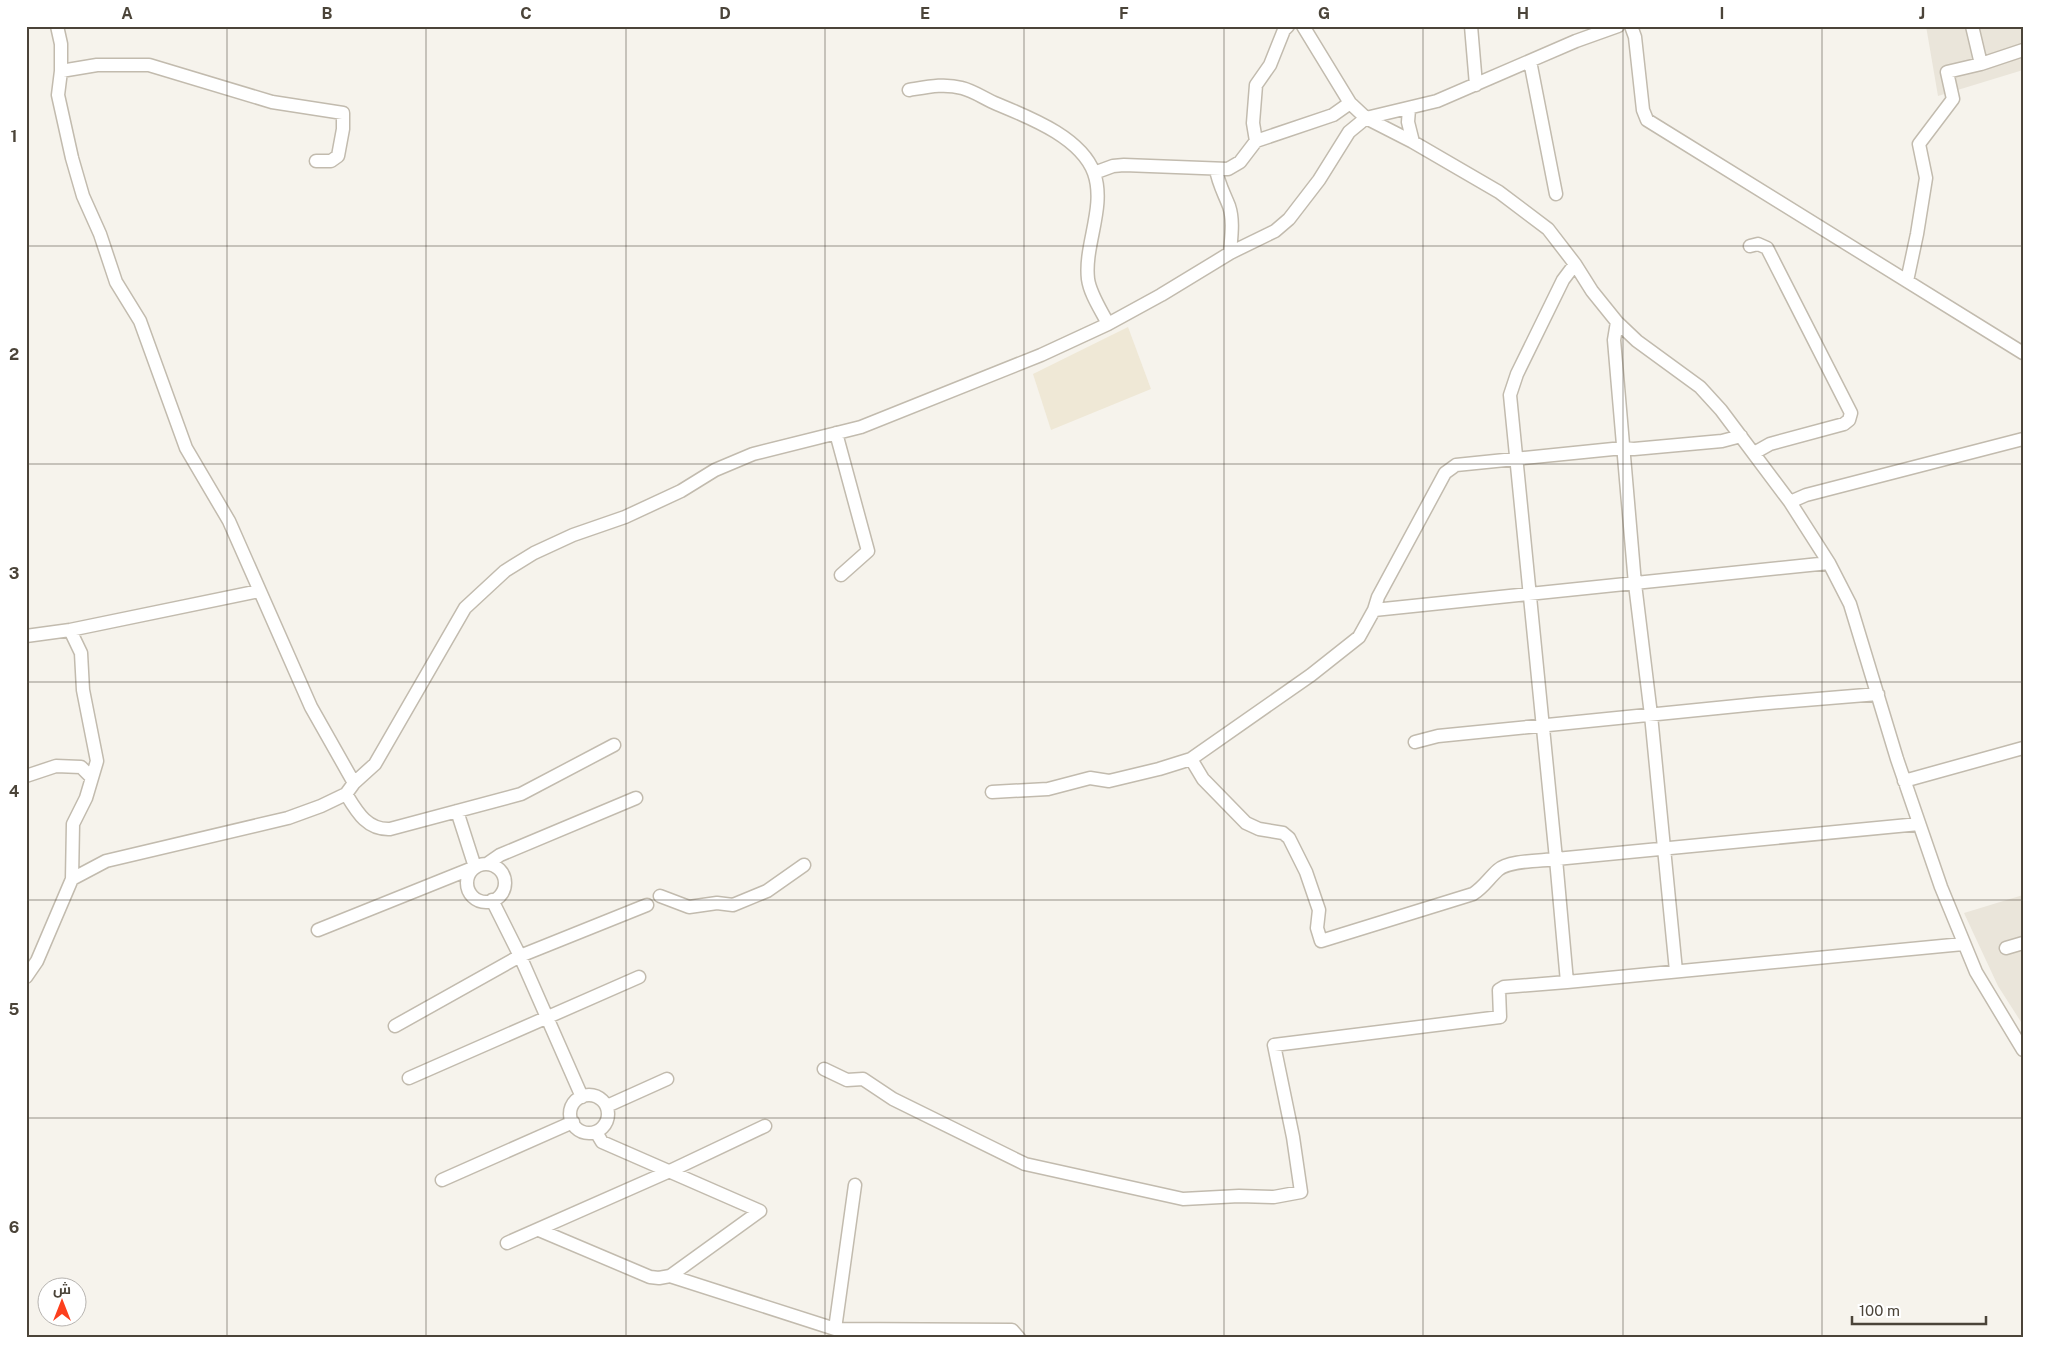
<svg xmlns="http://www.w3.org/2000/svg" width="2049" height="1364" font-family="'Public Sans',Cairo,sans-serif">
  <rect width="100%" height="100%" fill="#f6f3ec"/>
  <path fill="#eae5da" d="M1926 26H2023V70L1938 96Z
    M2023 895V1025L1998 986 1964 913Z"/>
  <path fill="#efe8d6" d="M1128 327 1151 389 1051 430 1033 374Z"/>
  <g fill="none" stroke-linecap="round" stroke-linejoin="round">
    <defs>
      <path id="minor" d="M57 26 61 44V71L58 95 72 158 83 196 100 234 116 282 140 321 186 448 229 521 311 707 354 783
        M1303 26 1350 103 1366 118 1413 142 1499 192 1548 229 1575 264 1592 291 1617 322 1637 341 1700 387 1721 410 1790 502 1829 563 1850 604 1897 759 1941 887 1976 972 2023 1050
        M1471 26 1476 85
        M1631 26 1635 37 1643 110 1647 120 2023 353
        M1972 26 1981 64 2023 50
        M1530 61 1556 194
        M61 71 97 65H149L272 102 343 113V129L338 156 331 161H316
        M909 90C927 87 944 83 962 88 974 91 985 99 997 104 1028 117 1081 137 1094 173 1106 207 1084 245 1088 279 1090 294 1101 310 1108 324
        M1409 109 1408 122 1413 142
        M1256 141 1253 123 1256 85 1270 65 1284 30 1288 26
        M1216 169C1218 183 1224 193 1229 206 1234 221 1231 238 1230 253
        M1094 173 1113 166 1124 165 1228 169 1240 162 1256 141 1333 115 1350 103
        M1750 246 1758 244 1767 248 1851 413 1849 420 1844 424 1770 444 1754 453
        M1575 264 1563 280 1517 374 1510 395 1556 859 1919 824
        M1907 281 1917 234 1926 178 1919 144 1953 99 1947 72 1981 64
        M1617 322 1614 340 1635 584 1651 715 1676 971
        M836 433 868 551 841 575
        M1790 502 1806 495 2023 439
        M1374 610 1829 563
        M70 630 81 653 83 690 97 761 86 798 73 824 72 879
        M26 636 70 630 259 591
        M1415 742 1438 736 1757 704 1878 694
        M1191 759 1203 779 1246 823 1259 829 1283 833 1289 838 1306 872 1319 910 1317 928 1321 941 1473 894C1484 887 1489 878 1498 870 1509 860 1542 861 1556 859L1567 982 1963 944
        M26 776 56 766 81 767 92 778
        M1904 781 2023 748
        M992 792 1048 789 1090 778 1109 781 1159 769 1191 759 1311 675 1359 637 1374 610 1378 597 1445 473 1456 465 1623 448 1634 449 1722 441 1741 436
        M346 794C357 812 367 830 390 829L521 794 614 745
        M487 864 500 855 636 798
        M467 883a19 19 0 1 1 38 0a19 19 0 1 1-38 0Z
        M660 896 689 907 717 903 733 905 767 891 804 865
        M492 900 520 956 582 1097
        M318 930 475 867 457 811
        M2006 948 2023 943
        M26 977 37 961 72 879 106 861 288 818 321 806 346 794 354 783 375 764 465 608 505 571 534 553 573 535 625 517 681 491 715 470 753 454 861 427 1041 355 1108 324 1161 295 1230 253 1275 231 1289 219 1319 180 1349 132 1366 118 1437 101 1576 41 1618 26
        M395 1026 520 956 647 905
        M824 1069 847 1080 863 1079 893 1099 1025 1164 1183 1199 1239 1196 1274 1197 1301 1192 1293 1137 1274 1045 1500 1017 1499 990 1504 987 1567 982
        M409 1078 639 977
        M570 1114a19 19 0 1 1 38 0a19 19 0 1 1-38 0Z
        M607 1106 667 1079
        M596 1132 602 1142 760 1211 670 1276
        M442 1180 573 1122
        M539 1230 650 1277 659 1278 670 1276 835 1329 1012 1330 1019 1338
        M507 1243 670 1171 765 1126
        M835 1329 855 1185"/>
    </defs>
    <use href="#minor" stroke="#c2bbae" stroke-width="15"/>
    <use href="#minor" stroke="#fff" stroke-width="12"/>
  </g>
  <path fill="none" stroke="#4b4439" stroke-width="1" stroke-opacity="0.55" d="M227 26V1338M426 26V1338M626 26V1338M825 26V1338M1024 26V1338M1224 26V1338M1423 26V1338M1623 26V1338M1822 26V1338M26 246H2023M26 464H2023M26 682H2023M26 900H2023M26 1118H2023"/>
  <rect width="2049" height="1364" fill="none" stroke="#ffffff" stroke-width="55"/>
  <g transform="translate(62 1302)"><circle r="24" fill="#ffffff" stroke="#b7b4b0"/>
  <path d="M0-4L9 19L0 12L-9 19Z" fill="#fc3f1d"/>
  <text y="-8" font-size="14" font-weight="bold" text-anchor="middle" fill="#4b4439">ش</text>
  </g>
  <path d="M1852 1316v8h134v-8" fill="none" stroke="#4b4439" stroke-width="2.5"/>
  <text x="1859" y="1316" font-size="15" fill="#4b4439" stroke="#ffffff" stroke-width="4" paint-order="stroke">100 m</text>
  <rect x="28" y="28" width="1994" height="1308" fill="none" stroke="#4b4439" stroke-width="2"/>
  <g font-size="16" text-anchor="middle" font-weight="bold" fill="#4b4439">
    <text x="127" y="19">A</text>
    <text x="327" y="19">B</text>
    <text x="526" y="19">C</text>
    <text x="725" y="19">D</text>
    <text x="925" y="19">E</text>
    <text x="1124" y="19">F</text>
    <text x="1324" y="19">G</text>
    <text x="1523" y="19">H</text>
    <text x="1722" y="19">I</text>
    <text x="1922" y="19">J</text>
    <text x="14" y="142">1</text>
    <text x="14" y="360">2</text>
    <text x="14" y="579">3</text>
    <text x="14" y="797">4</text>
    <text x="14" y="1015">5</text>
    <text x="14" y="1233">6</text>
  </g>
</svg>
